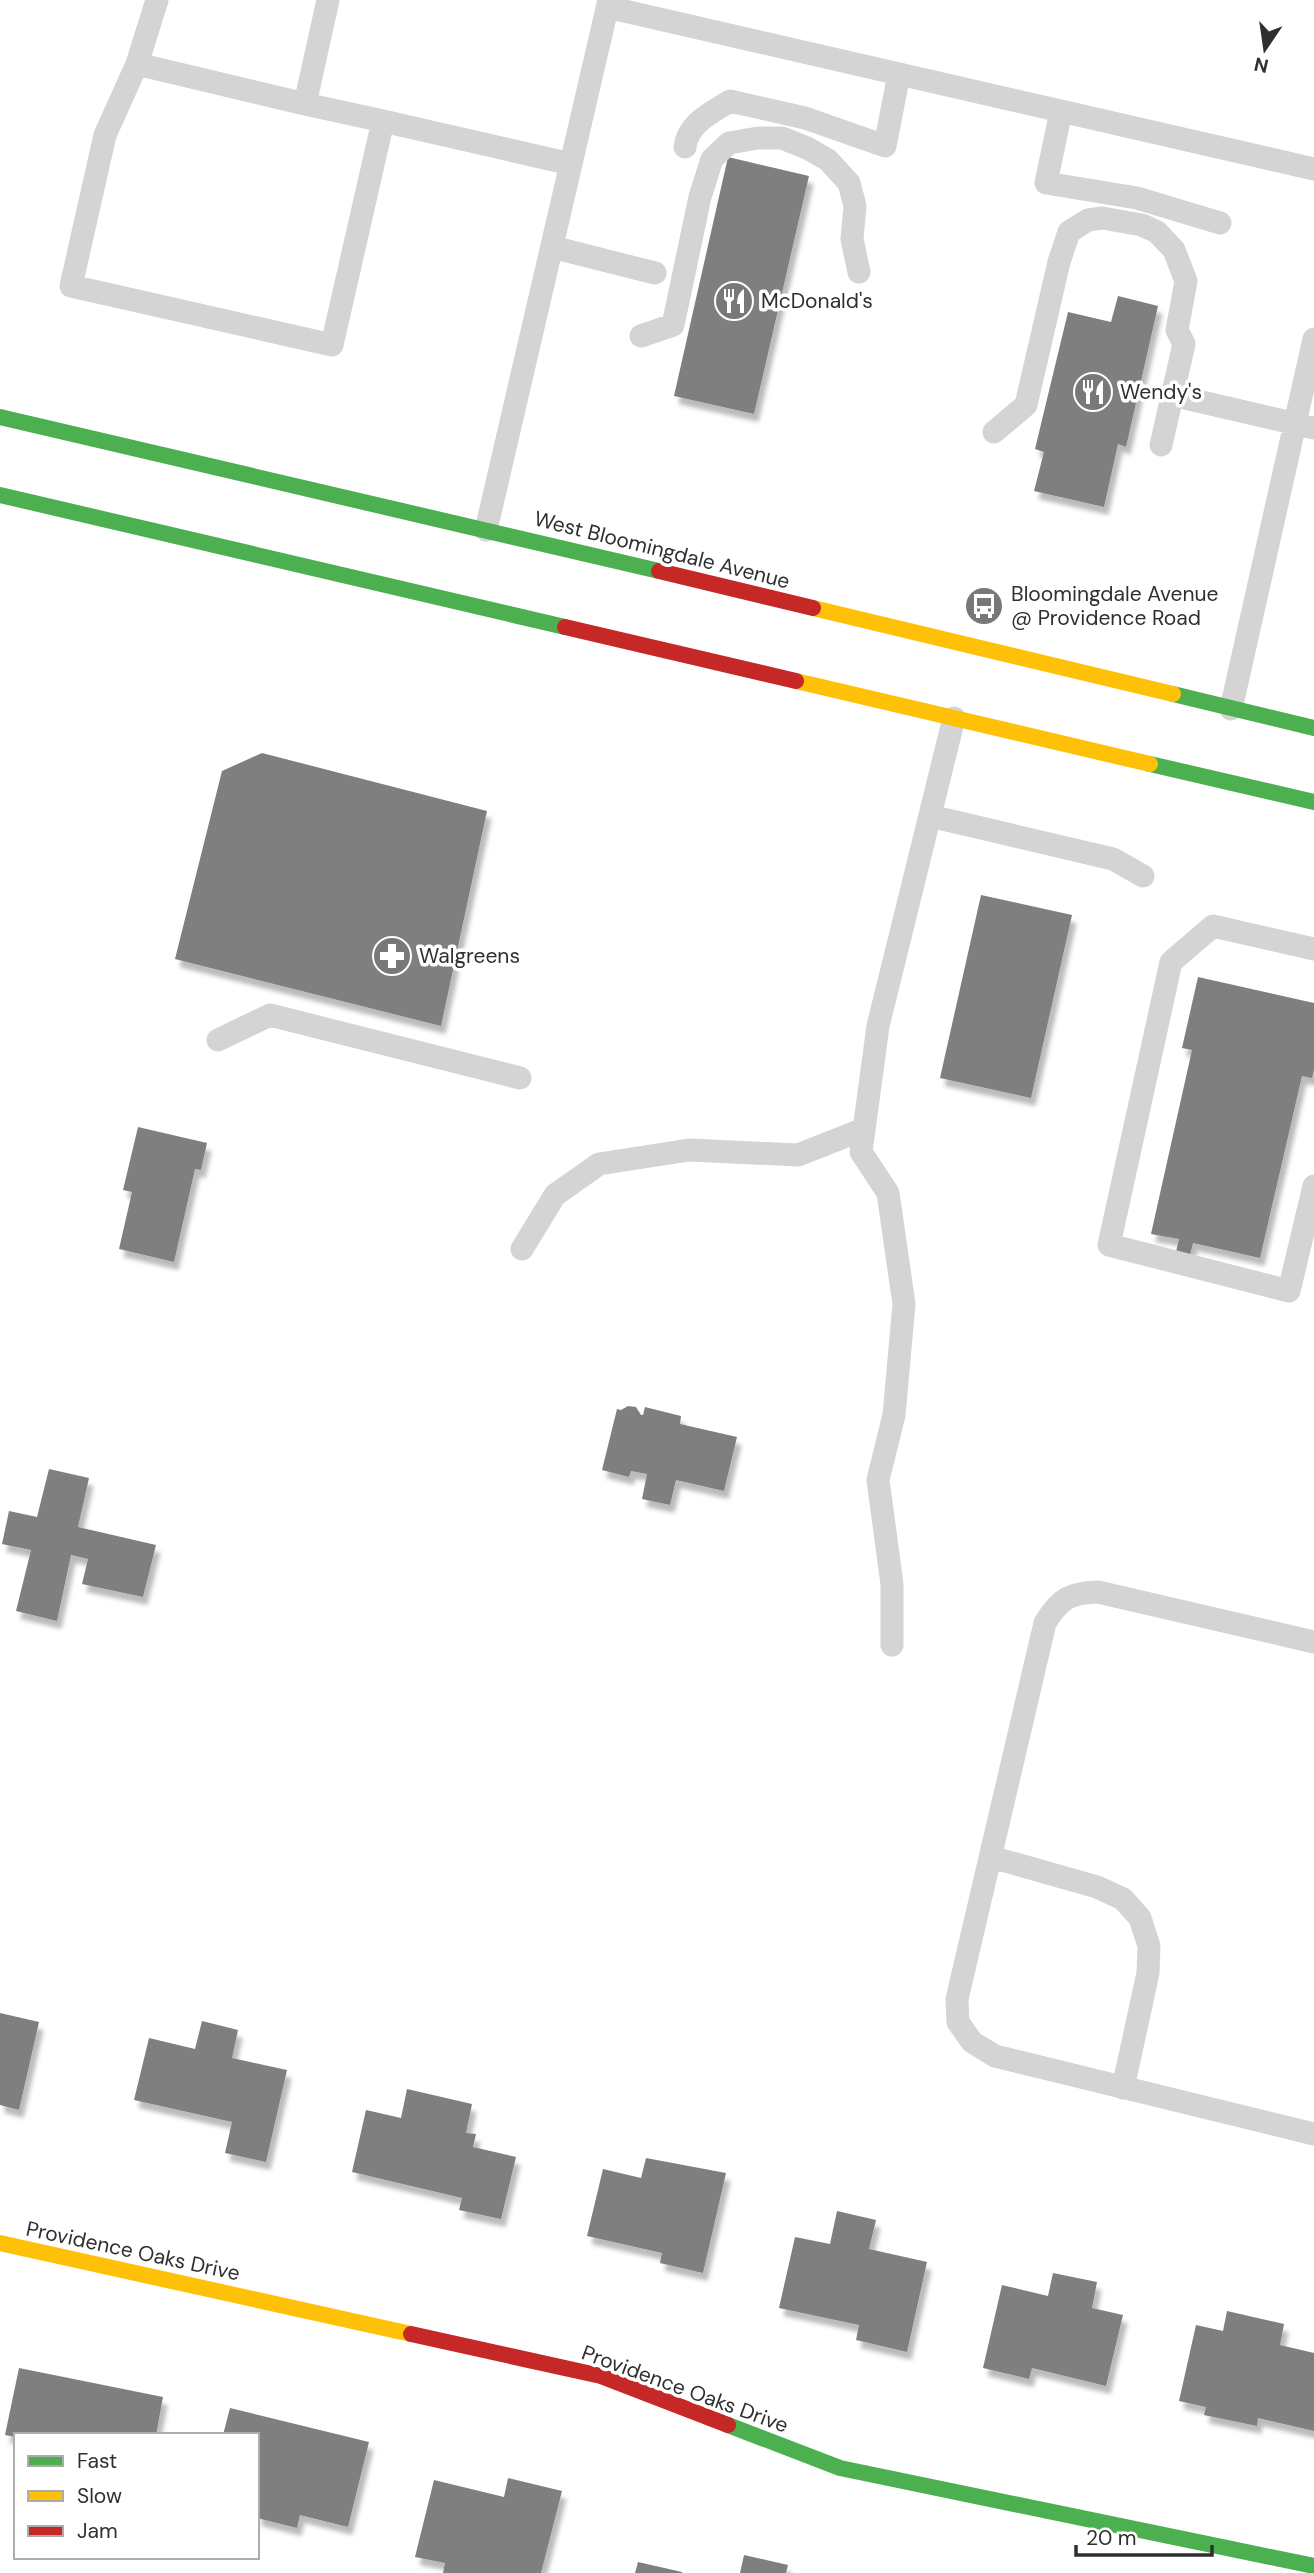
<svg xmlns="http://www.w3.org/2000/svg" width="1314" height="2573" font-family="'DM Sans',sans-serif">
  <defs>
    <filter id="shadow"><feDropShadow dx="4.5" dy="8" stdDeviation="2" flood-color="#0004"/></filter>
  </defs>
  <rect width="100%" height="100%" fill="#fff"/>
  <path fill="#7f7f7f" filter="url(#shadow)" d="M728 157 809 176 754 414 674 396Z
    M1118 296 1158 306 1126 447 1118 444 1104 507 1034 491 1044 452 1035 449 1068 312 1111 322Z
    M262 753 487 811 441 1026 175 959 222 771Z
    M981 895 1072 915 1031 1098 940 1078Z
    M1198 977 1314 1003V1070L1312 1078 1302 1076 1260 1258 1193 1243 1190 1255 1176 1252 1179 1239 1151 1234 1192 1050 1182 1048Z
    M138 1127 207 1143 201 1170 195 1169 174 1262 119 1249 132 1192 123 1190Z
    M628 1406 636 1407 641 1415H643L645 1407 681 1416 680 1424 737 1437 724 1491 676 1480 670 1505 642 1499 647 1474 631 1471 629 1477 602 1470 617 1409 621 1410Z
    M49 1469 89 1478 78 1527 156 1545 143 1597 82 1584 88 1559 71 1555 57 1621 16 1611 31 1550 2 1544 9 1511 37 1517Z
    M0 2013 39 2022 19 2110 0 2105Z
    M202 2021 238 2030 232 2058 287 2070 266 2162 225 2153 232 2122 134 2100 149 2038 195 2049Z
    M407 2089 472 2104 466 2133 476 2134 473 2147 516 2157 501 2219 459 2210 462 2198 352 2172 366 2110 401 2118Z
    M646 2158 726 2173 703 2273 660 2263 662 2253 587 2236 603 2169 641 2178Z
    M837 2211 876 2220 869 2249 927 2262 907 2352 856 2340 859 2325 779 2308 795 2237 830 2244Z
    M1053 2273 1097 2282 1092 2308 1123 2315 1106 2386 1032 2368 1029 2379 983 2368 1002 2285 1048 2296Z
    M1227 2311 1284 2324 1280 2345 1314 2353V2431L1258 2418 1257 2426 1204 2415 1206 2407 1179 2401 1196 2325 1223 2331Z
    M19 2368 163 2397 156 2435H16V2437L5 2435Z
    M230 2408 369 2442 348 2527 300 2515 297 2528 257 2518V2435H223Z
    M508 2478 562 2491 541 2573H443L445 2563 415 2557 434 2480 504 2497Z
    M744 2555 788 2565 786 2573H740Z
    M638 2562 682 2572V2573H635Z"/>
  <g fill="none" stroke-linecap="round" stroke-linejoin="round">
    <path stroke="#d4d4d4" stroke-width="23" d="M328 0 305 104 137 64 105 135 71 286 332 345 383 121 571 164
      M607 7 1314 169
      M137 64 157 0
      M305 104 383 121
      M1061 111 1046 183 1137 198 1220 223
      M685 147C688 123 711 113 730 101L805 118 885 146 899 74
      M552 247 655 273
      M641 336 673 325 700 197 712 159 729 143 758 138H782L807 148 828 160 849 183 855 206 852 239 859 272
      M1172 395 1314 428
      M994 432 1026 405 1059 262 1069 232 1088 220 1102 218 1142 225 1157 232 1174 250 1186 281 1177 330 1184 344 1161 445
      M486 530 609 0
      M1231 709 1314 339
      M930 816 1113 859 1143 876
      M1314 949 1213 926 1171 962 1109 1245 1289 1291 1314 1186
      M218 1040 270 1015 520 1078
      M522 1249 555 1195 599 1164 689 1150 798 1155 864 1129
      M1314 1642 1098 1592C1070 1593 1060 1598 1045 1623L957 1999 958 2022 972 2042 995 2056 1314 2134
      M892 1645V1584L878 1480 894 1415 904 1304 888 1193 861 1152 878 1026 954 718
      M991 1857 1097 1887 1123 1899 1140 1918 1149 1946 1148 1973 1123 2088"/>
    <path stroke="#4caf50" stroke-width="16" d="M0 417 659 571
      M0 495 565 627
      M1173 694 1314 728
      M1150 764 1314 802
      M728 2425 840 2468 1314 2566"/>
    <path stroke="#ffc107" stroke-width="16" d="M813 608 1173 694
      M796 681 1150 764
      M0 2243 411 2334"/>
    <path stroke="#c62828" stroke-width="16" d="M659 571 813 608
      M565 627 796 681
      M411 2334 601 2376 728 2425"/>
  </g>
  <defs>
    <symbol id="restaurant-disc" viewBox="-11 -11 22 22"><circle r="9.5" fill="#787878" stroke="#fff"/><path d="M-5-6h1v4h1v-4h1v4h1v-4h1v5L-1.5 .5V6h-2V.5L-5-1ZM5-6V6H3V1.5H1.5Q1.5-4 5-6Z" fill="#fff"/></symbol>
    <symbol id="bus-disc" viewBox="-11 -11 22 22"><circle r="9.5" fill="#787878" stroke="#fff"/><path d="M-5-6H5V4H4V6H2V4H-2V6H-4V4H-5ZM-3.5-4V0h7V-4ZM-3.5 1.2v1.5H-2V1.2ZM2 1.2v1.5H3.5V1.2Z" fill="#fff"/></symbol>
    <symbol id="pharmacy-disc" viewBox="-11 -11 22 22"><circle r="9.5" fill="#787878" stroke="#fff"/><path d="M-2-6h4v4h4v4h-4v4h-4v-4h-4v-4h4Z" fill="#fff"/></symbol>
  </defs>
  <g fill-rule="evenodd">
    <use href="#restaurant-disc" x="712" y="279" width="44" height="44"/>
    <use href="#restaurant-disc" x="1071" y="370" width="44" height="44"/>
    <use href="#bus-disc" x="962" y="584" width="44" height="44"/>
    <use href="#pharmacy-disc" x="370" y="934" width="44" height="44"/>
  </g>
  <g text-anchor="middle" stroke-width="7" stroke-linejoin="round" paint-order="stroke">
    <g font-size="21" fill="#2f2f2f" stroke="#fff" text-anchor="start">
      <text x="761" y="308">McDonald's</text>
      <text x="1120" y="399">Wendy's</text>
      <text x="1011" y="601">Bloomingdale Avenue<tspan x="1011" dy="24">@ Providence Road</tspan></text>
      <text x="419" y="963">Walgreens</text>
    </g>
    <g font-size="21" fill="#2f2f2f" stroke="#fff">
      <text transform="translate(662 550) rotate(14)" y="7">West Bloomingdale Avenue</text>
      <text transform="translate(133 2251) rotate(12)" y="7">Providence Oaks Drive</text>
      <text transform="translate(685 2389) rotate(20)" y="7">Providence Oaks Drive</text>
    </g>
  </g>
  <rect x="14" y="2433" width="245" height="126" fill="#ffffff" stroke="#acacac" stroke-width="2"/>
  <rect x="28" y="2456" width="35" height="10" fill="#4caf50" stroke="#acacac" stroke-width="2"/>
  <text x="77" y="2468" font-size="21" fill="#2f2f2f">Fast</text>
  <rect x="28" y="2491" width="35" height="10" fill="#ffc107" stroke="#acacac" stroke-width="2"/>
  <text x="77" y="2503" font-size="21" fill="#2f2f2f">Slow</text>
  <rect x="28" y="2526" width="35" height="10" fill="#c62828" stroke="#acacac" stroke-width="2"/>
  <text x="77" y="2538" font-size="21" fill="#2f2f2f">Jam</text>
  <g transform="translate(1265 49) rotate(193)" stroke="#ffffff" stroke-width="5" paint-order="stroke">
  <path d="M0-5L12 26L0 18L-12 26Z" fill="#2f2f2f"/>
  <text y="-10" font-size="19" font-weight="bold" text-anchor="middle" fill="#2f2f2f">N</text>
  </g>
  <path d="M1076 2545v10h136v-10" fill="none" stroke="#2f2f2f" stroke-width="3.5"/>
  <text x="1086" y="2545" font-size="21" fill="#2f2f2f" stroke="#ffffff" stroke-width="5" paint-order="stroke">20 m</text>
</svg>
